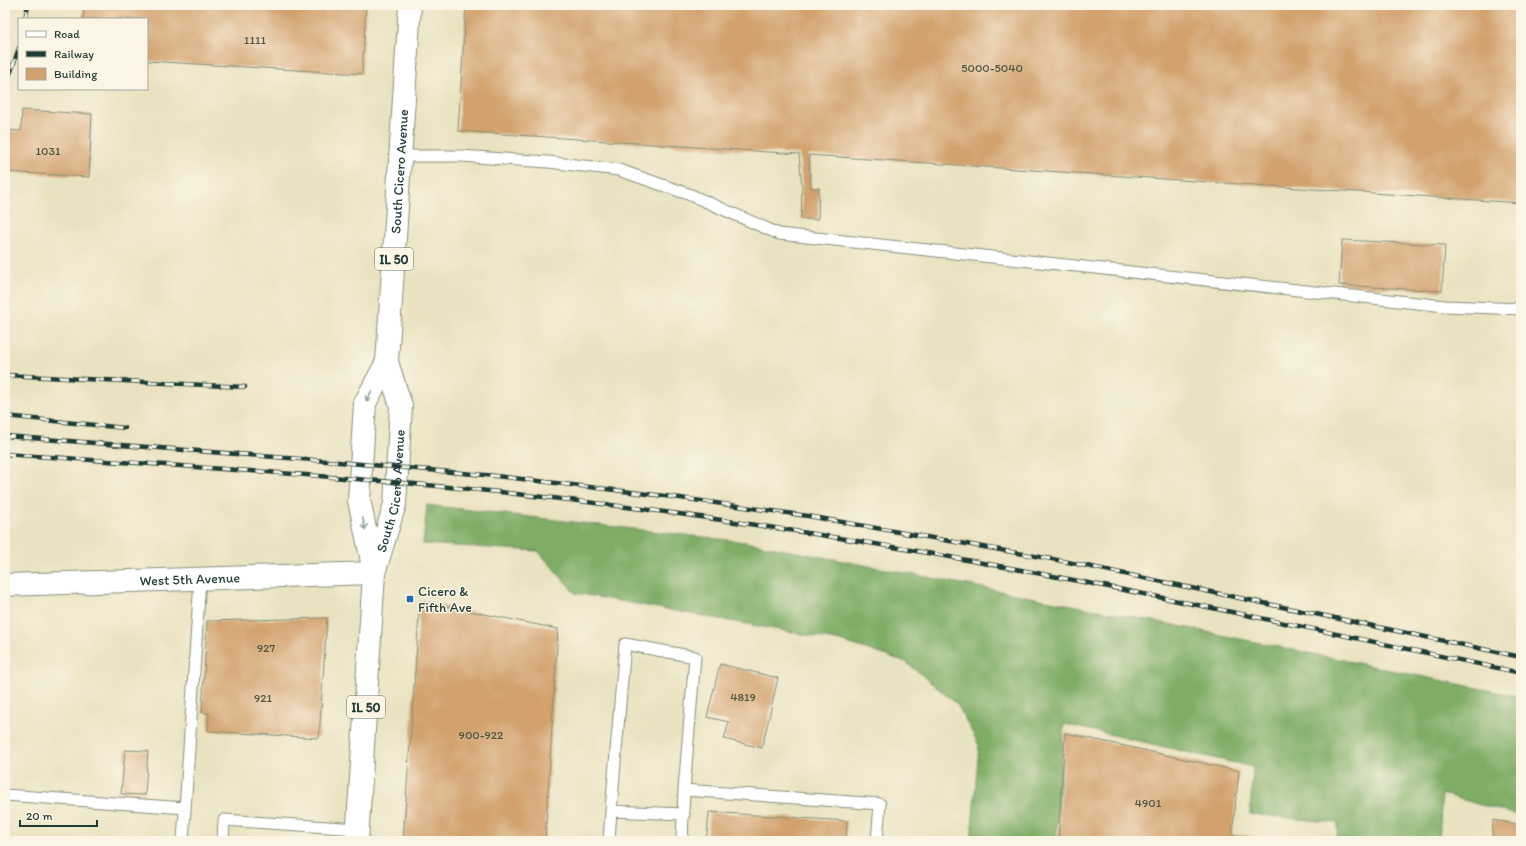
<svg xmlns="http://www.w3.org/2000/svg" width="1526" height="846" font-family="Itim,sans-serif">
  <rect width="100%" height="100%" fill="#fcf5e5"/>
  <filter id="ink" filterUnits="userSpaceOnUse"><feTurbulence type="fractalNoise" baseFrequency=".025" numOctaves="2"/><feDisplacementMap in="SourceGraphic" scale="8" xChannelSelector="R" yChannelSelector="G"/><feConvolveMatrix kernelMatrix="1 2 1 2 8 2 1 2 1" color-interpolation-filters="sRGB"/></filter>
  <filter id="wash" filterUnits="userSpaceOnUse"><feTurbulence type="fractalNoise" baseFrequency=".012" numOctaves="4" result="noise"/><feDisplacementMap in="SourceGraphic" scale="16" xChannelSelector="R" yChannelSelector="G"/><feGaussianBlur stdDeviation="0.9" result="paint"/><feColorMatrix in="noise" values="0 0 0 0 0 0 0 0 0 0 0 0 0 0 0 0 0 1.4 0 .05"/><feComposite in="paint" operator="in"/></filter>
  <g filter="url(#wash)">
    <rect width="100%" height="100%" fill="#e9e2c0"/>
    <path fill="#7fad66" stroke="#4f754d" d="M427 505 745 542 1149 620 1521 697V816L1442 794 1439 841H1337L1338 823 1250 814 1253 767 1064 724 1056 841H971L979 745 957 704 906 662 841 641 575 593 538 551 423 544Z"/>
    <g id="blocks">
      <path fill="#d2a16d" d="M84 5H366L362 74 147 61V19H83Z
        M466 5H1521V203L809 155 811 188H819L818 219H801L802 187 799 154 458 131Z
        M22 110 92 114 89 177 5 172V130L21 131Z
        M1342 240 1445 245 1442 291 1339 285Z
        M420 601 558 629 545 841H403Z
        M327 618 319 738 208 731 209 713H202L207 621Z
        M720 664 778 678 762 748 724 739 729 722 707 717Z
        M1065 733 1239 771 1232 835 1249 836 1248 841H1058Z
        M125 750 148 751 145 795 121 794Z
        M709 812 847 821 846 841H705V836H707Z
        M1493 820 1521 825V841H1492Z"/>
    </g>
  </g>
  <g filter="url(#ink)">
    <use href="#blocks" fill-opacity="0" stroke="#84907a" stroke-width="1"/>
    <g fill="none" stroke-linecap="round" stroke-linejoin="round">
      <defs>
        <path id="lane" d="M400 156H461L548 162 619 170 691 195 779 234 1445 306 1521 309
          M5 795 185 808
          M611 811 625 644 695 657 684 790
          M183 841 200 579
          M223 841 224 820 358 829
          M609 841 611 811 684 814
          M682 841 684 790 880 804 877 841"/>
        <g id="secondary">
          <path id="s1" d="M5 585 374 573"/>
        </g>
        <g id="primary">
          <path d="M374 571 359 500 365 403 387 362"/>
          <path id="s2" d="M357 841 374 573 395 504 401 406 387 362 410 5"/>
        </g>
      </defs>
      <use href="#lane" stroke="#84907a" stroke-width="13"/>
      <use href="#secondary" stroke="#84907a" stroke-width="24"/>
      <use href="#primary" stroke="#84907a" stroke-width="24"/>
      <use href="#lane" stroke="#fff" stroke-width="11"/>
      <use href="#secondary" stroke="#fff" stroke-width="22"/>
      <use href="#primary" stroke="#fff" stroke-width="22"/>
      <defs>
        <path id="rail" d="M25 19 28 5
          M5 84 11 71 19 48
          M5 375 245 387
          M5 416 125 428
          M5 436 327 461 496 476 673 497 808 516 1063 561 1521 657
          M5 454C166 465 328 475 489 491 576 500 663 511 749 524 1009 562 1265 619 1521 673"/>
      </defs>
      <use href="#rail" stroke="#1f3d34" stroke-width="4.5"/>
      <use href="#rail" stroke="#fcf5e5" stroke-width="3" stroke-dasharray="9" stroke-linecap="butt"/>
    </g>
    <defs><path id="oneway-shaft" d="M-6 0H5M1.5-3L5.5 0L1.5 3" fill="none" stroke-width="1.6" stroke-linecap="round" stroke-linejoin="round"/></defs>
    <g stroke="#8f9e9a">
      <use href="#oneway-shaft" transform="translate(369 396) rotate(118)"/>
      <use href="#oneway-shaft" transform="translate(364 524) rotate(78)"/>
    </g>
  </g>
  <rect fill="#1f6fb2" stroke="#fcf5e5" stroke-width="1.5" x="406" y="595" width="8" height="8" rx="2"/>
  <g text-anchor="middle" stroke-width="3" stroke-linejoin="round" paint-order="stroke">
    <g font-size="12" fill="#4c5642">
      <text x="255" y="44">1111</text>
      <text x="992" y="72">5000-5040</text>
      <text x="48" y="155">1031</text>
      <text x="266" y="652">927</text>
      <text x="743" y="701">4819</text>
      <text x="263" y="702">921</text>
      <text x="481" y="739">900-922</text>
      <text x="1148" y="807">4901</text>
    </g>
    <g fill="#fcf5e5" stroke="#617469" stroke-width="1">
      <rect x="375" y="248" width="38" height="22" rx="3"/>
      <rect x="347" y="696" width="38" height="22" rx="3"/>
    </g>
    <g font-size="13" font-weight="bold" fill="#1f3d34">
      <text x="394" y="264">IL 50</text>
      <text x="366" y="712">IL 50</text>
    </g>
    <g font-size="14" fill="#1f3d34" stroke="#fcf5e5">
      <text dy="5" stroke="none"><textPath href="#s2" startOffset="676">South Cicero Avenue</textPath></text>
      <text dy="5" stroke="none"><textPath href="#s2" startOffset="353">South Cicero Avenue</textPath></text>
      <text dy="5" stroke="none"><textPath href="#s1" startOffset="185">West 5th Avenue</textPath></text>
    </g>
    <g font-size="14" fill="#1f3d34" stroke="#fcf5e5" text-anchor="start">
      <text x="418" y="596">Cicero &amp;<tspan x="418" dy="16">Fifth Ave</tspan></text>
    </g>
  </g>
  <rect width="1526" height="846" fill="none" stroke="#fcf5e5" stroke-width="20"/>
  <rect x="18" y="18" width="130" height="72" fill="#fcf5e5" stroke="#a4ab9e"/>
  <rect x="26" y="31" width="20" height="6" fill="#ffffff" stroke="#a4ab9e"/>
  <text x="54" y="38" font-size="12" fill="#1f3d34">Road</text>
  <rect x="26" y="51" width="20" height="6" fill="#1f3d34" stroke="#a4ab9e"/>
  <text x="54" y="58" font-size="12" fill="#1f3d34">Railway</text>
  <rect x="26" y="68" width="20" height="12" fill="#d2a16d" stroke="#a4ab9e"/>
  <text x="54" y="78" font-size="12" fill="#1f3d34">Building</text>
  <path d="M20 820v6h77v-6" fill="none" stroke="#1f3d34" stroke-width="2"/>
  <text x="26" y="820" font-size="12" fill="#1f3d34" stroke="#fcf5e5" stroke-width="3" paint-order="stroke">20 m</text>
</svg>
